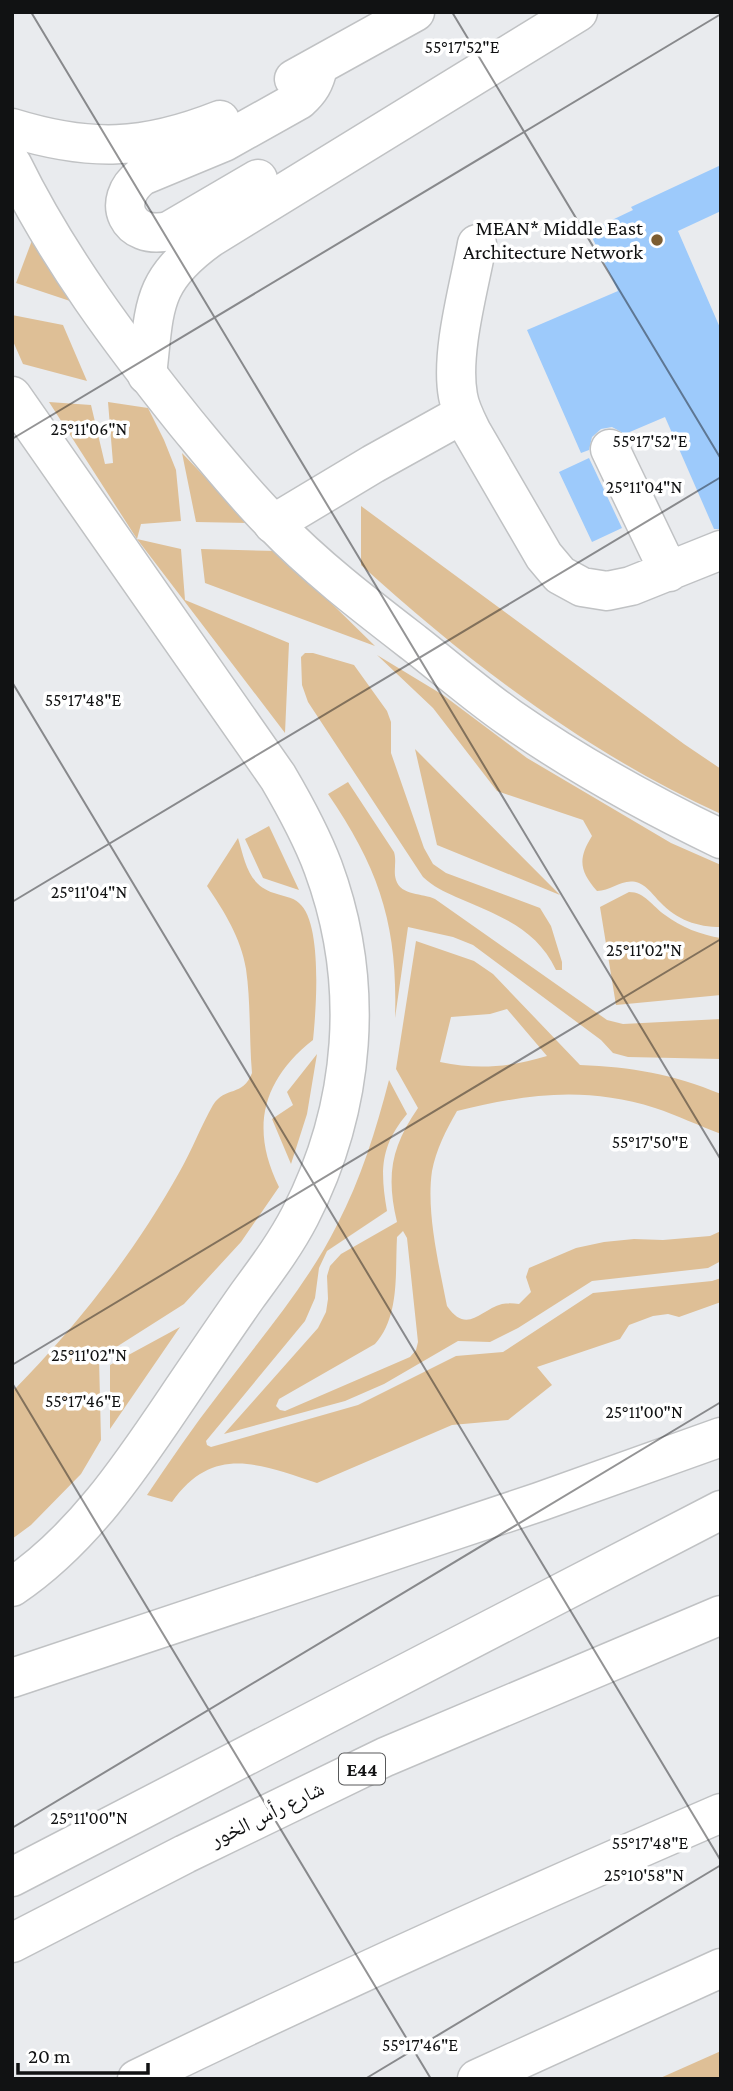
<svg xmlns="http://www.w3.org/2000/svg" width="733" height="2091" font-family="'Crimson Pro','Noto Naskh Arabic',serif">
  <rect width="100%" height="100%" fill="#e9ebee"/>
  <path fill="#debf96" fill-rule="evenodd" d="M34 235 76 303 16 283Z
    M12 315 63 325 87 381 23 364 12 339Z
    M49 402 91 405 105 464 113 463 108 402 148 408 164 440 176 470 181 521 141 524 137 539 181 549 185 600 289 643 285 733 137 539Z
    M182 453 249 523 196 522Z
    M361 506 684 744 721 769V814C587 753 469 663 361 565Z
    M201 549 278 551 375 646 205 583Z
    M305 653H313L354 665 387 711 391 722V753L424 848 433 864 446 873 540 908 551 926 562 962V970H556C536 927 497 915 456 897 443 891 434 887 423 877L308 702 302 685 301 657Z
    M377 655 443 695 527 758 671 843 721 865V927C697 927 677 920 660 902 654 896 648 887 639 883 623 877 612 891 597 891 579 871 578 858 592 836L583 820 497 791 433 708Z
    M415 749 560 895 437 845Z
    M348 782 394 852C397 862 393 871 396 880 401 896 423 893 435 899L607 1020 623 1024 721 1019V1059L628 1057 613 1053 601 1040 473 945 453 937 408 927 395 1018C398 926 380 870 328 794Z
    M269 826 299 890 263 878 245 839Z
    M238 838C245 861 248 885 274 893 282 896 293 897 299 903 323 923 316 1011 313 1040 262 1080 250 1129 279 1187L241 1242 184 1304 99 1358 101 1440 81 1474 31 1525 12 1539V1392C77 1326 135 1252 180 1171 192 1150 201 1126 213 1105 225 1086 243 1097 252 1073 249 1039 251 1004 246 969 241 938 224 911 207 886Z
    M629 892C645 892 652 906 665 915 681 927 701 935 721 938V995L616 1005 600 907Z
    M416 941 474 961 493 974 580 1065C632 1067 672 1074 721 1094V1134C699 1126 677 1115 655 1108 585 1086 526 1094 457 1111 446 1130 436 1150 432 1171 426 1212 439 1265 447 1306 467 1335 480 1310 502 1304 507 1303 513 1303 519 1304L531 1292 526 1277 529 1268 576 1248 604 1242 634 1239 663 1240 710 1236 721 1231V1261L708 1268 592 1281 518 1328 490 1342 458 1341 384 1384 345 1401 224 1434 318 1328 326 1312 328 1299 327 1276 330 1266 341 1254 397 1222C386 1176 391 1147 418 1108L396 1069ZM507 1009 547 1056C510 1067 478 1070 440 1062L451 1017 490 1014ZM403 1231 407 1238 418 1342 416 1350 410 1357 285 1411 280 1410 276 1406 279 1399 375 1344C400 1316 395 1273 397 1237Z
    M317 1054 307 1114 291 1164 272 1119 293 1105 287 1092Z
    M389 1080 407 1114C380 1146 380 1171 387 1211L327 1251 319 1268 315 1298 305 1321 206 1441 207 1445 211 1447 358 1405 456 1356 503 1352 593 1293 712 1281 721 1278V1302L679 1317 668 1314 653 1316 629 1325 620 1339 537 1367 552 1385 508 1420 452 1425 317 1483C260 1464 213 1444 172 1502L147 1495C170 1461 193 1427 218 1395 259 1340 306 1287 337 1225 361 1179 376 1130 389 1080Z
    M180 1327 110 1429V1365Z
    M721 2051V2079H658Z"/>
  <path fill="#9dcafb" d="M721 165V211L678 231 721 330V529H714L665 417 625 434 612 427 601 429 592 437 589 450 581 453 527 330 618 291 589 231 633 210 631 207Z
    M589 458 622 528 592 542 559 472Z"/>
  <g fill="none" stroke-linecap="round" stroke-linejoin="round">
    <defs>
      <path id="minor" d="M294 79 415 12
        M12 128C90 152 144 150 220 120
        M258 179 169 231C128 241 109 201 142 176L224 142 299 100C310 90 315 82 318 67
        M477 244C469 288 450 353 458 396 460 409 466 420 472 432L544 556 560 575 582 587 607 591 631 586 721 550
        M147 375C155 307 150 281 210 238L578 12
        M610 449 669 572
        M273 524 373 464 463 414"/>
      <path id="highway" d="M12 164C58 258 121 342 186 423 214 457 242 492 273 523 315 567 366 606 414 643 446 668 477 695 510 718 576 764 648 804 721 839
        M12 396 278 777C295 806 311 835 323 867 366 983 356 1107 300 1216 285 1245 266 1270 247 1296 228 1323 209 1351 190 1379 139 1454 89 1535 12 1587
        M12 1678 539 1502 721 1437
        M12 1877 721 1510
        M12 1943 185 1854 385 1757 721 1615
        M137 2079C329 1986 524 1898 721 1813
        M477 2079 721 1968"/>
    </defs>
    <use href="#minor" stroke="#c0c2c4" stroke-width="41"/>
    <use href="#highway" stroke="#c0c2c4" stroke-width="41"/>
    <use href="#minor" stroke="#fff" stroke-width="38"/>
    <use href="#highway" stroke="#fff" stroke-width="38"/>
  </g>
  <path fill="none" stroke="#111213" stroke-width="2" stroke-opacity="0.45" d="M31 12 721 1160M452 12 721 459M12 439 721 14M12 682 721 1861M12 902 721 477M12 1365 721 939M12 1383 431 2079M12 1828 721 1402M365 2079 721 1865"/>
  <circle fill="#7c5d32" stroke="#fff" stroke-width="2.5" cx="657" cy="240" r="7"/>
  <g text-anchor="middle" stroke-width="7" stroke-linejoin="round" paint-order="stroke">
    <rect fill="#fff" stroke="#58595a" stroke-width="2" x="339" y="1753.5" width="46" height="31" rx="5"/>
    <g font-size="19" font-weight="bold" fill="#111213">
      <text x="362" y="1776">E44</text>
    </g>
    <g font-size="21" fill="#111213" stroke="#fff" text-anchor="end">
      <text x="643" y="235">MEAN* Middle East<tspan x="643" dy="24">Architecture Network</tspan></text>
    </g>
    <g font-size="21" fill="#111213" stroke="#fff">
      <text transform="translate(267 1814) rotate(-26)" y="7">شارع رأس الخور</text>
    </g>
  </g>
  <g font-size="18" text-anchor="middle" fill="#111213" stroke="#fff" stroke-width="7" stroke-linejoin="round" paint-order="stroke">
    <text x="462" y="53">55°17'52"E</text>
    <text x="89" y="435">25°11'06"N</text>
    <text x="650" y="447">55°17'52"E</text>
    <text x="644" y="493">25°11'04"N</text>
    <text x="83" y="706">55°17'48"E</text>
    <text x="89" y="898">25°11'04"N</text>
    <text x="644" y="956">25°11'02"N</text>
    <text x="650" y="1148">55°17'50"E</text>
    <text x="89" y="1361">25°11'02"N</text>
    <text x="83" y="1407">55°17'46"E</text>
    <text x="644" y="1418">25°11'00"N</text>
    <text x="89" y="1824">25°11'00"N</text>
    <text x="650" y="1849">55°17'48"E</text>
    <text x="644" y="1881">25°10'58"N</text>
    <text x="420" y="2051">55°17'46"E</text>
  </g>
  <rect width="733" height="2091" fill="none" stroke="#111213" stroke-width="28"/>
  <path d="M18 2063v10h130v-10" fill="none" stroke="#111213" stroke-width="3.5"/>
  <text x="28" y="2063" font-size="21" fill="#111213" stroke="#ffffff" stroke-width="5" paint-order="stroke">20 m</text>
</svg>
